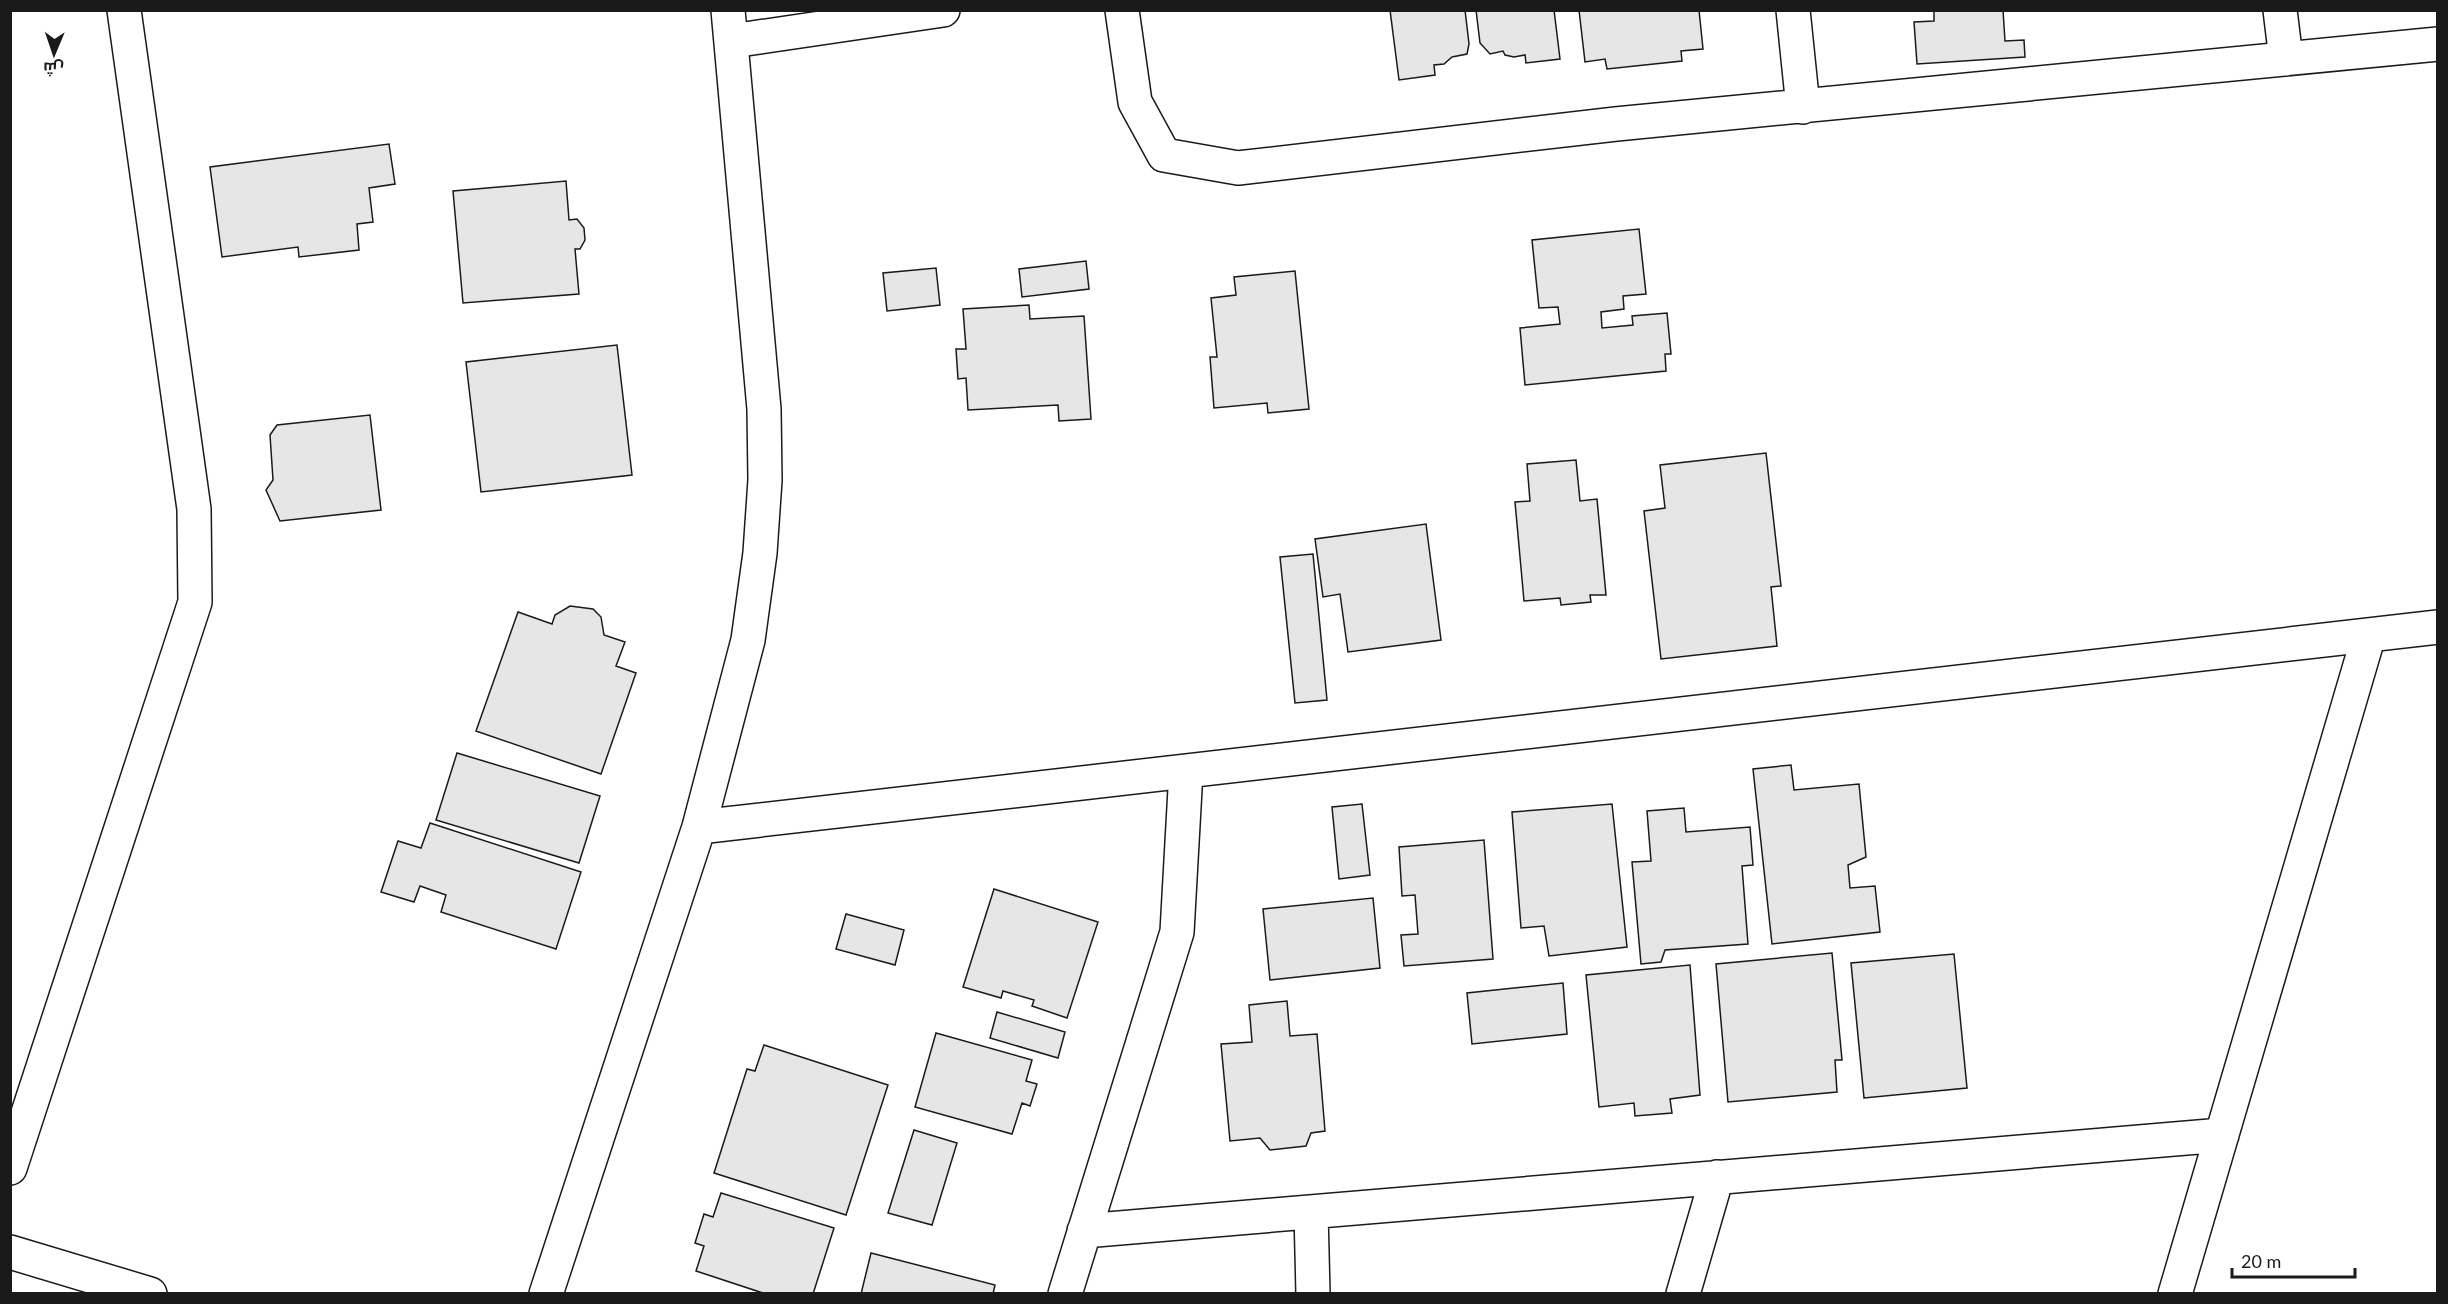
<svg xmlns="http://www.w3.org/2000/svg" width="2448" height="1304" font-family="Lato,Cairo,sans-serif">
  <rect width="100%" height="100%" fill="#fff"/>
  <path fill="#e6e6e6" stroke="#1a1a1a" stroke-width="1.5" d="M1390 10H1465L1469 44 1467 54 1452 57 1444 64 1434 65 1435 75 1399 80Z
    M1476 10H1554L1560 59 1526 63 1525 55 1514 57 1505 55 1503 51 1490 54 1480 43Z
    M1579 10H1699L1703 49 1681 51 1682 61 1607 69 1605 59 1585 62Z
    M1934 10H2003L2005 41 2024 40 2025 57 1917 64 1914 22 1934 21Z
    M389 144 395 184 369 188 373 222 357 224 359 250 299 257 298 247 222 257 210 167Z
    M566 181 569 220 577 219 584 228 585 240 580 249H575L579 294 463 303 453 191Z
    M1639 229 1646 294 1623 296 1624 309 1601 312 1602 328 1633 325 1632 316 1667 313 1671 354H1665L1666 371 1525 385 1520 328 1560 324 1558 307 1539 308 1532 240Z
    M1086 261 1089 289 1022 297 1019 269Z
    M936 268 940 305 887 311 883 273Z
    M1295 271 1309 409 1268 413 1267 403 1214 408 1210 357H1217L1211 298 1236 295 1234 277Z
    M1029 305 1030 319 1084 316 1091 419 1059 421 1058 405 968 410 966 378 958 379 956 349H966L963 309Z
    M617 345 632 475 481 492 466 362Z
    M370 415 381 510 280 521 266 490 273 480 270 435 277 425Z
    M1766 453 1781 586 1771 587 1777 646 1661 659 1644 511 1665 508 1660 465Z
    M1576 460 1580 501 1597 499 1606 595H1590L1591 602 1561 605 1560 598 1524 601 1515 502 1530 501 1527 464Z
    M1426 524 1441 640 1348 652 1340 594 1323 597 1315 539Z
    M1313 554 1327 700 1295 703 1280 557Z
    M570 606 593 609 601 617 604 635 625 642 616 666 636 673 601 774 476 731 518 612 552 624 555 615Z
    M457 753 600 796 579 863 436 820Z
    M1791 765 1794 790 1859 784 1866 857 1848 865 1850 888 1875 886 1880 932 1772 944 1753 769Z
    M1362 804 1370 875 1339 879 1332 807Z
    M1612 804 1627 947 1549 956 1544 926 1521 928 1512 812Z
    M1684 808 1686 832 1750 827 1753 865 1742 866 1748 944 1665 950 1661 962 1641 964 1632 862 1651 861 1647 811Z
    M430 823 581 872 556 949 441 912 446 895 420 886 414 902 381 892 398 841 421 848Z
    M1484 840 1493 959 1404 966 1401 935 1418 934 1415 895 1402 896 1399 847Z
    M994 889 1098 922 1067 1018 1032 1006 1034 1000 1003 991 1001 998 963 987Z
    M1373 898 1380 968 1270 980 1263 909Z
    M846 914 904 930 895 965 836 949Z
    M1832 953 1842 1060H1835L1837 1092 1728 1102 1716 964Z
    M1954 954 1967 1088 1864 1098 1851 963Z
    M1690 965 1700 1095 1670 1099 1672 1113 1635 1116 1634 1103 1599 1107 1586 975Z
    M1563 983 1567 1034 1472 1044 1467 993Z
    M1287 1001 1290 1036 1317 1034 1325 1131 1311 1133 1306 1146 1270 1150 1260 1138 1230 1141 1221 1044 1252 1042 1249 1005Z
    M997 1012 1065 1032 1058 1058 990 1038Z
    M936 1033 1032 1060 1026 1081 1037 1084 1030 1106 1022 1103 1012 1134 915 1107Z
    M764 1045 888 1085 846 1215 714 1173 747 1069 755 1071Z
    M914 1130 957 1143 932 1225 888 1213Z
    M721 1193 834 1228 813 1294H766L696 1271 704 1246 695 1243 704 1214 713 1217Z
    M871 1253 995 1285 993 1294H861Z"/>
  <g fill="none" stroke-linecap="round" stroke-linejoin="round">
    <defs>
      <path id="minor" d="M1122 10 1135 102 1164 155 1238 168 1616 124 2438 44
        M1793 10 1803 107
        M2280 10 2286 59
        M732 41 943 10
        M699 827 2438 627
        M10 1168 195 602 194 509 124 10
        M1311 1212 1313 1294
        M1084 1231 2222 1135
        M10 1252 150 1294
        M546 1294 699 827 748 640 760 553 765 480 764 409 728 10
        M1065 1294 1177 932 1186 771
        M1683 1294 1717 1177
        M2175 1294 2369 635"/>
    </defs>
    <use href="#minor" stroke="#1a1a1a" stroke-width="36"/>
    <use href="#minor" stroke="#fff" stroke-width="33"/>
  </g>
  <rect width="2448" height="1304" fill="none" stroke="#1a1a1a" stroke-width="24"/>
  <g transform="translate(54 54) rotate(182)" stroke="#ffffff" stroke-width="4.5" paint-order="stroke">
  <path d="M0-4.5L10 22L0 15L-10 22Z" fill="#1a1a1a"/>
  <text y="-9" font-size="16" font-weight="bold" text-anchor="middle" fill="#1a1a1a">ش</text>
  </g>
  <path d="M2232 1268v9h123v-9" fill="none" stroke="#1a1a1a" stroke-width="3"/>
  <text x="2241" y="1268" font-size="18" fill="#1a1a1a" stroke="#ffffff" stroke-width="4.5" paint-order="stroke">20 m</text>
</svg>
